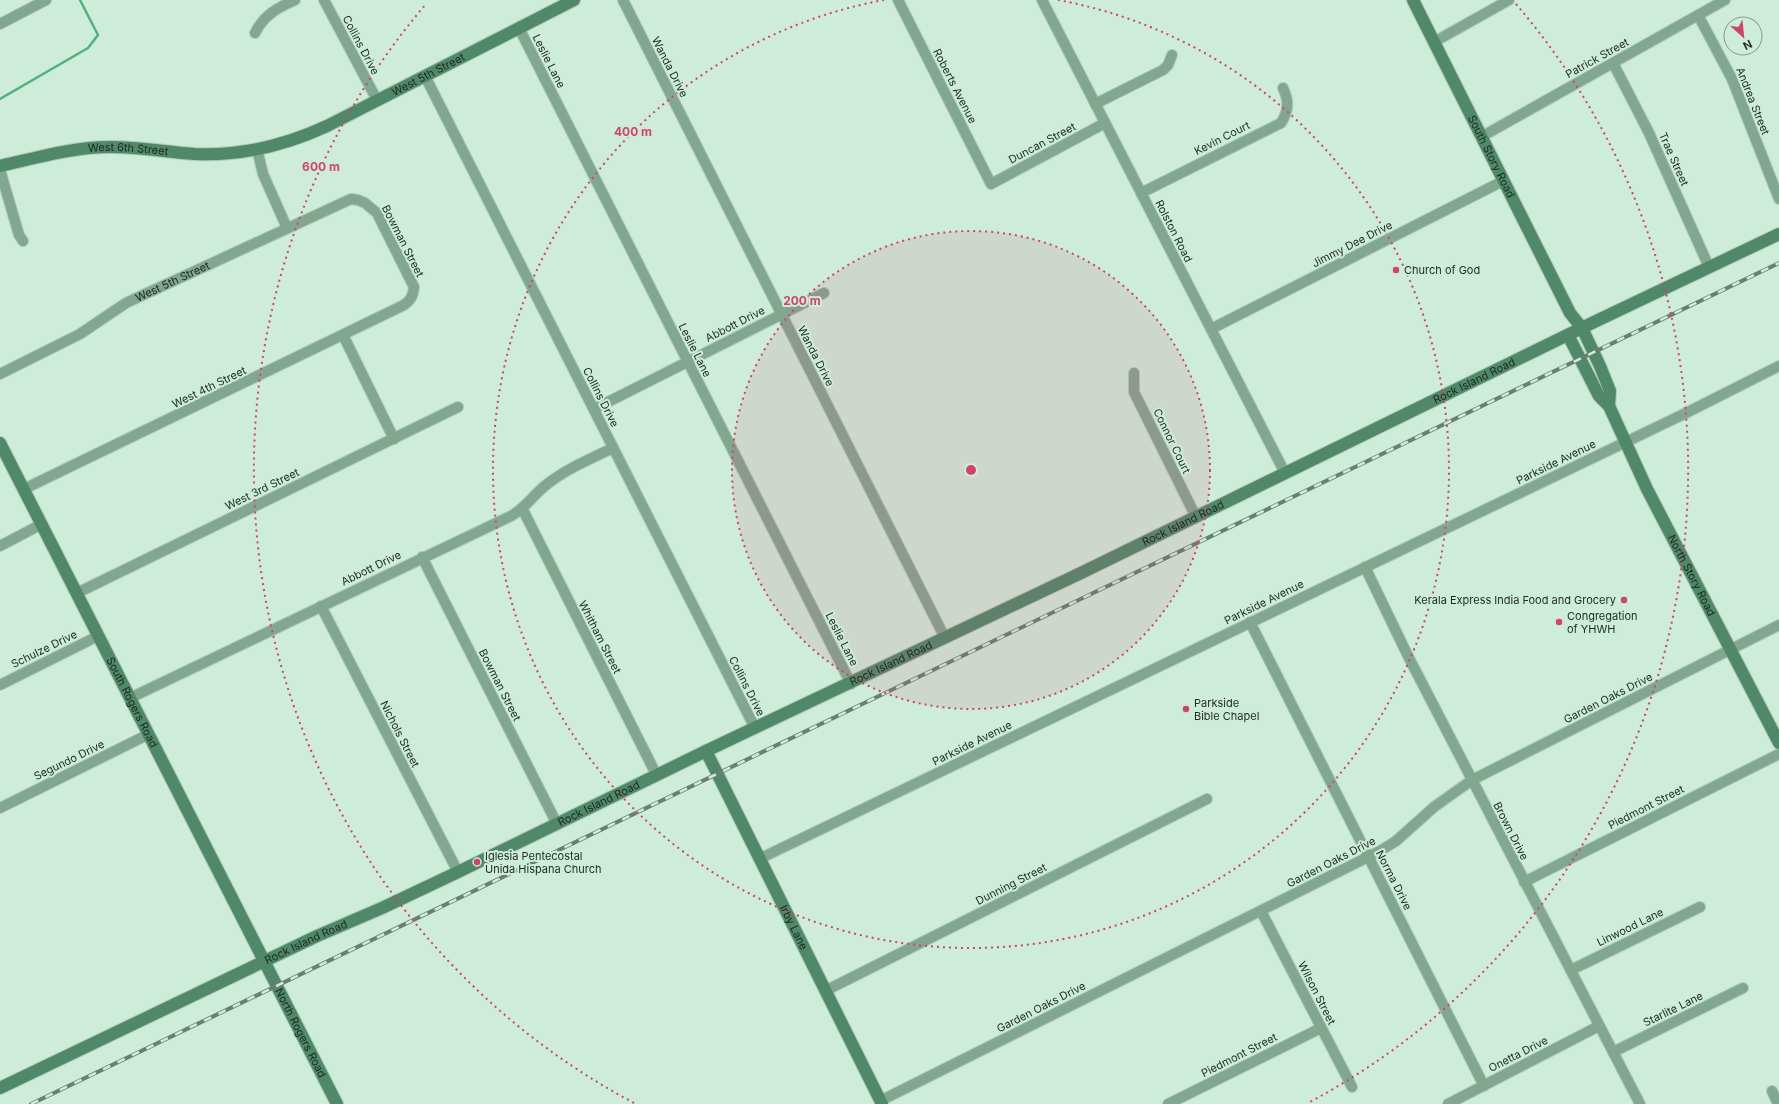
<svg xmlns="http://www.w3.org/2000/svg" width="1779" height="1104" font-family="Inter,sans-serif">
  <rect width="100%" height="100%" fill="#cdecd9"/>
  <g fill="none" stroke-linecap="round" stroke-linejoin="round">
    <path stroke="#52b181" stroke-width="2.5" d="M0 99 88 48 98 35 80 0"/>
    <defs>
      <g id="street">
        <path d="M324 0 377 100"/>
        <path d="M623 0 945 638"/>
        <path d="M898 0 991 184 1105 123"/>
        <path d="M1042 0 1285 473"/>
        <path d="M1698 15 1732 79 1779 199"/>
        <path d="M0 24 46 0"/>
        <path d="M519 28 851 684"/>
        <path d="M255 33C264 15 277 8 295 0"/>
        <path d="M1434 42 1509 0"/>
        <path d="M1613 63 1649 133 1709 267"/>
        <path d="M425 76 755 728"/>
        <path d="M1095 104 1163 70 1168 65 1172 55"/>
        <path d="M1481 137 1725 0"/>
        <path d="M257 149 263 174 287 228"/>
        <path d="M0 170 19 235 23 241"/>
        <path d="M1141 193 1281 123C1289 110 1289 101 1283 88"/>
        <path d="M1211 329 1503 181"/>
        <path d="M343 335 394 439"/>
        <path d="M1134 373V392L1196 517"/>
        <path id="s1" d="M0 374 80 334 126 303 143 295 351 199 358 200 365 203 377 213 414 287C413 296 411 300 404 305L24 489"/>
        <path d="M594 409 824 293"/>
        <path d="M522 508 657 776"/>
        <path d="M0 546 42 524"/>
        <path d="M422 557 557 824"/>
        <path d="M1365 567 1408 656 1640 1104"/>
        <path d="M77 593 458 407"/>
        <path d="M321 606 458 872"/>
        <path d="M1250 622 1484 1086"/>
        <path d="M0 685 98 636"/>
        <path d="M130 698 511 516C527 507 532 496 546 485 566 469 590 459 613 448"/>
        <path d="M0 808 149 734"/>
        <path d="M759 859 1684 414 1779 366"/>
        <path d="M1524 882 1779 754"/>
        <path d="M1261 911 1352 1087"/>
        <path d="M1571 970 1700 907"/>
        <path d="M825 991 1207 799"/>
        <path d="M1613 1052 1743 988"/>
        <path d="M1772 1091 1778 1104"/>
        <path d="M880 1101 1380 851 1396 841 1434 807 1472 780 1779 625"/>
        <path d="M1168 1104 1321 1028"/>
        <path d="M1448 1104 1599 1026"/>
      </g>
      <g id="secondary">
        <path id="s2" d="M1413 0 1570 313 1582 328 1600 366 1610 391 1609 406"/>
        <path id="s3" d="M0 166C36 158 73 147 110 147 139 147 167 152 195 154 240 156 286 145 327 126L574 0"/>
        <path id="s4" d="M1568 335 1599 396 1609 406 1647 489 1779 743"/>
        <path id="s5" d="M0 443 337 1104"/>
        <path id="s6" d="M706 751 882 1104"/>
        <path id="s7" d="M0 1088 317 936 382 908 458 872 706 751 1083 572 1592 323 1779 234"/>
      </g>
    </defs>
    <use href="#street" stroke="#aec9b8" stroke-width="12"/>
    <use href="#secondary" stroke="#aec9b8" stroke-width="14"/>
    <use href="#street" stroke="#81a791" stroke-width="10"/>
    <use href="#secondary" stroke="#4f896a" stroke-width="12"/>
    <defs>
      <path id="rail" d="M31 1104 1779 263"/>
    </defs>
    <use href="#rail" stroke="#6a7e72" stroke-width="4"/>
    <use href="#rail" stroke="#cdecd9" stroke-width="2.5" stroke-dasharray="8" stroke-linecap="butt"/>
  </g>
  <circle cx="971" cy="470" r="239" fill="#d24368" fill-opacity=".12"/>
  <g fill="none" stroke="#d24368" stroke-width="2" stroke-dasharray="2 4">
    <circle cx="971" cy="470" r="239"/>
    <path d="M1058 0A478 478 0 1 1 884 0"/>
    <path d="M634 1103A717 717 0 0 1 426 4M1516 4A717 717 0 0 1 1308 1103"/>
  </g>
  <g fill="#d24368" stroke="#cdecd9" stroke-width="1.5">
    <circle cx="1396" cy="270" r="4"/>
    <circle cx="1624" cy="600" r="4"/>
    <circle cx="1559" cy="622" r="4"/>
    <circle cx="1186" cy="709" r="4"/>
    <circle cx="477" cy="862" r="4"/>
  </g>
  <g text-anchor="middle" stroke-width="4" stroke-linejoin="round" paint-order="stroke">
    <g font-size="11" fill="#1e2922" stroke="#cdecd9">
      <text transform="translate(361 45) rotate(62)" y="4">Collins Drive</text>
      <text transform="translate(1597 58) rotate(-29)" y="4">Patrick Street</text>
      <text transform="translate(549 61) rotate(63)" y="4">Leslie Lane</text>
      <text transform="translate(670 67) rotate(63)" y="4">Wanda Drive</text>
      <text dy="4" stroke="none"><textPath href="#s3" startOffset="447">West 5th Street</textPath></text>
      <text transform="translate(955 86) rotate(63)" y="4">Roberts Avenue</text>
      <text transform="translate(1753 101) rotate(68)" y="4">Andrea Street</text>
      <text transform="translate(1222 138) rotate(-27)" y="4">Kevin Court</text>
      <text transform="translate(1042 143) rotate(-28)" y="4">Duncan Street</text>
      <text dy="4" stroke="none"><textPath href="#s3" startOffset="130">West 6th Street</textPath></text>
      <text dy="4" stroke="none"><textPath href="#s2" startOffset="175">South Story Road</textPath></text>
      <text transform="translate(1674 159) rotate(66)" y="4">Trae Street</text>
      <text transform="translate(1174 231) rotate(63)" y="4">Rolston Road</text>
      <text transform="translate(403 241) rotate(63)" y="4">Bowman Street</text>
      <text transform="translate(1352 244) rotate(-27)" y="4">Jimmy Dee Drive</text>
      <text dy="4" stroke="none"><textPath href="#s1" startOffset="196">West 5th Street</textPath></text>
      <text transform="translate(735 324) rotate(-27)" y="4">Abbott Drive</text>
      <text transform="translate(695 350) rotate(63)" y="4">Leslie Lane</text>
      <text transform="translate(816 356) rotate(63)" y="4">Wanda Drive</text>
      <text dy="4" stroke="none"><textPath href="#s7" startOffset="1635">Rock Island Road</textPath></text>
      <text transform="translate(209 387) rotate(-26)" y="4">West 4th Street</text>
      <text transform="translate(601 397) rotate(63)" y="4">Collins Drive</text>
      <text transform="translate(1172 441) rotate(64)" y="4">Connor Court</text>
      <text transform="translate(1556 462) rotate(-26)" y="4">Parkside Avenue</text>
      <text transform="translate(262 489) rotate(-26)" y="4">West 3rd Street</text>
      <text dy="4" stroke="none"><textPath href="#s7" startOffset="1311">Rock Island Road</textPath></text>
      <text transform="translate(371 568) rotate(-26)" y="4">Abbott Drive</text>
      <text dy="4" stroke="none"><textPath href="#s4" startOffset="271">North Story Road</textPath></text>
      <text transform="translate(1264 602) rotate(-26)" y="4">Parkside Avenue</text>
      <text transform="translate(600 637) rotate(63)" y="4">Whitham Street</text>
      <text transform="translate(842 639) rotate(63)" y="4">Leslie Lane</text>
      <text transform="translate(44 649) rotate(-26)" y="4">Schulze Drive</text>
      <text dy="4" stroke="none"><textPath href="#s7" startOffset="987">Rock Island Road</textPath></text>
      <text transform="translate(500 685) rotate(63)" y="4">Bowman Street</text>
      <text transform="translate(747 686) rotate(63)" y="4">Collins Drive</text>
      <text transform="translate(1608 698) rotate(-27)" y="4">Garden Oaks Drive</text>
      <text dy="4" stroke="none"><textPath href="#s5" startOffset="291">South Rogers Road</textPath></text>
      <text transform="translate(400 734) rotate(63)" y="4">Nichols Street</text>
      <text transform="translate(972 743) rotate(-26)" y="4">Parkside Avenue</text>
      <text transform="translate(69 760) rotate(-26)" y="4">Segundo Drive</text>
      <text dy="4" stroke="none"><textPath href="#s7" startOffset="663">Rock Island Road</textPath></text>
      <text transform="translate(1646 807) rotate(-27)" y="4">Piedmont Street</text>
      <text transform="translate(1511 831) rotate(63)" y="4">Brown Drive</text>
      <text transform="translate(1331 862) rotate(-27)" y="4">Garden Oaks Drive</text>
      <text transform="translate(1394 880) rotate(63)" y="4">Norma Drive</text>
      <text transform="translate(1011 884) rotate(-27)" y="4">Dunning Street</text>
      <text transform="translate(1630 927) rotate(-26)" y="4">Linwood Lane</text>
      <text dy="4" stroke="none"><textPath href="#s6" startOffset="197">Irby Lane</textPath></text>
      <text dy="4" stroke="none"><textPath href="#s7" startOffset="339">Rock Island Road</textPath></text>
      <text transform="translate(1317 993) rotate(63)" y="4">Wilson Street</text>
      <text transform="translate(1041 1007) rotate(-27)" y="4">Garden Oaks Drive</text>
      <text transform="translate(1673 1009) rotate(-26)" y="4">Starlite Lane</text>
      <text dy="4" stroke="none"><textPath href="#s5" startOffset="662">North Rogers Road</textPath></text>
      <text transform="translate(1518 1054) rotate(-27)" y="4">Onetta Drive</text>
      <text transform="translate(1239 1055) rotate(-27)" y="4">Piedmont Street</text>
    </g>
    <g font-size="11" fill="#1e2922" stroke="#cdecd9" text-anchor="start">
      <text x="1404" y="274">Church of God</text>
      <text x="1616" y="604" text-anchor="end">Kerala Express India Food and Grocery</text>
      <text x="1567" y="620">Congregation<tspan x="1567" dy="13">of YHWH</tspan></text>
      <text x="1194" y="707">Parkside<tspan x="1194" dy="13">Bible Chapel</tspan></text>
      <text x="485" y="860">Iglesia Pentecostal<tspan x="485" dy="13">Unida Hispana Church</tspan></text>
    </g>
  </g>
  <circle cx="971" cy="470" r="6" fill="#d24368" stroke="#cdecd9" stroke-width="2"/>
  <g font-size="12" text-anchor="middle" font-weight="bold" fill="#d24368" stroke="#cdecd9" stroke-width="4" stroke-linejoin="round" paint-order="stroke">
    <text x="633" y="136">400 m</text>
    <text x="321" y="171">600 m</text>
    <text x="802" y="305">200 m</text>
  </g>
  <g transform="translate(1743 36) rotate(153)"><circle r="19" fill="#cdecd9" stroke="#879e90"/>
  <path d="M0-3L7 15L0 10L-7 15Z" fill="#d24368"/>
  <text y="-6" font-size="11" font-weight="bold" text-anchor="middle" fill="#1e2922">N</text>
  </g>
</svg>
